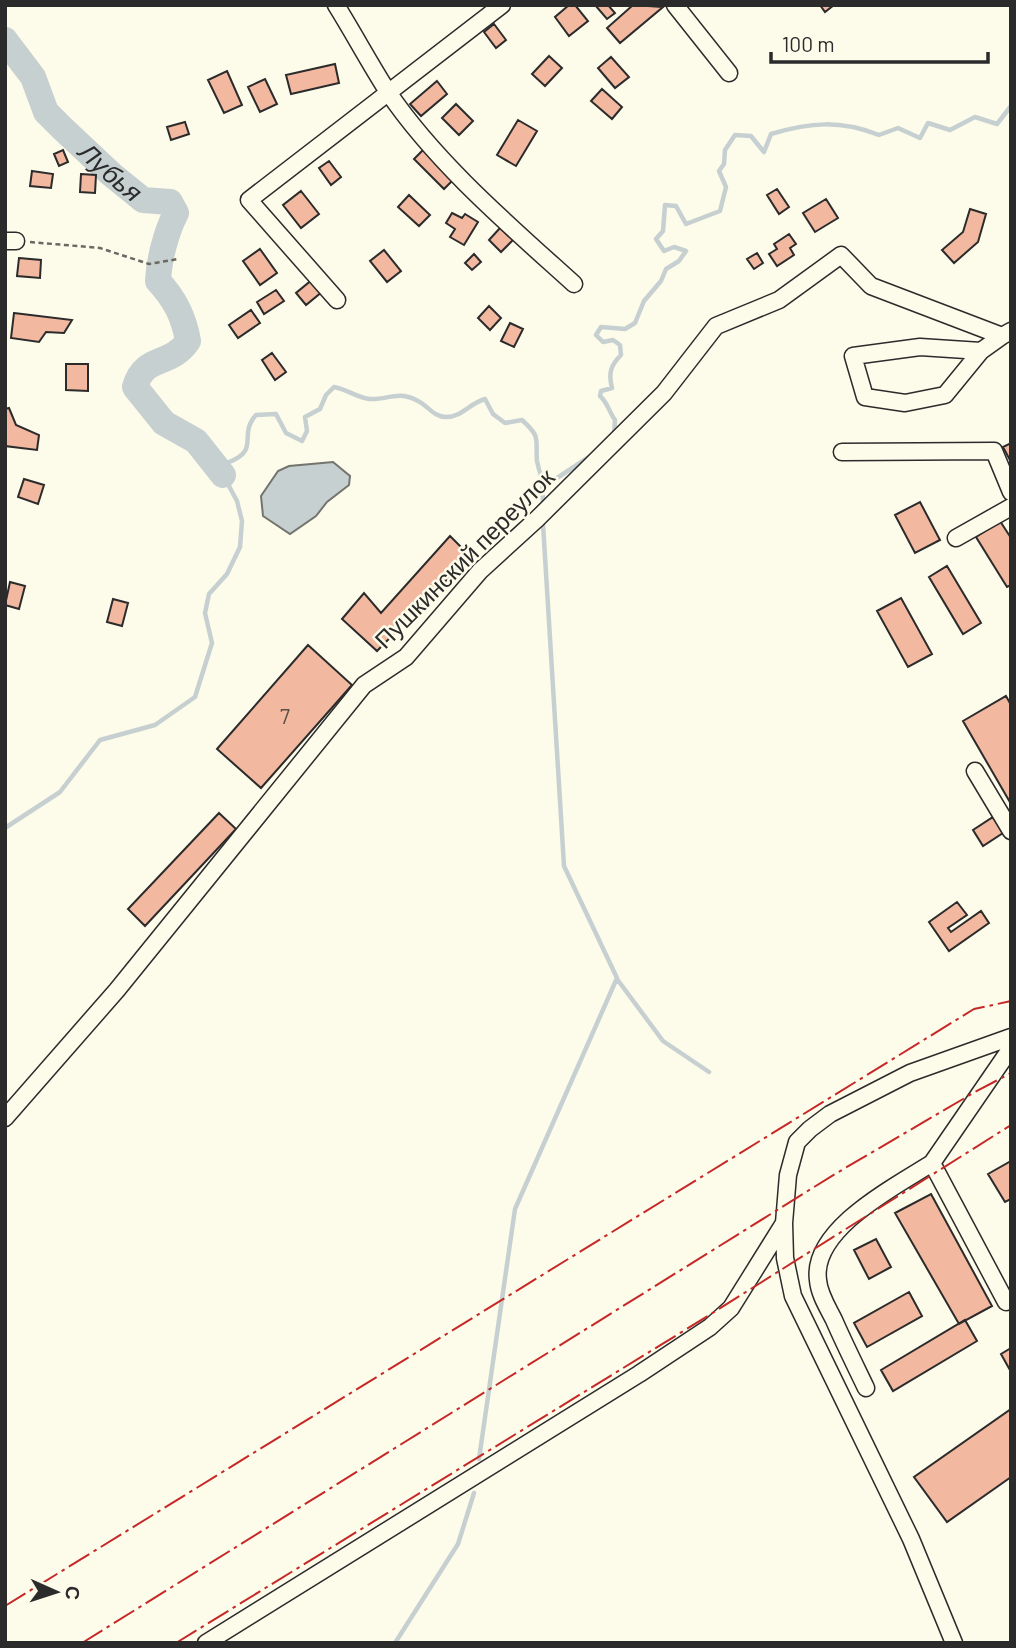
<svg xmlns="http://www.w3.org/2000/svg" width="1016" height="1648" font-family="Barlow,sans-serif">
  <rect width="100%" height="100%" fill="#fdfbea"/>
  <path fill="#c7d0d0" stroke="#74746e" stroke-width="2" d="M333 462 350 476 349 485 327 502 316 516 290 534 263 516 261 496 278 471 289 466Z"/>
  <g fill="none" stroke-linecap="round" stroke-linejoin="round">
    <path stroke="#c7d0d0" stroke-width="4.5" d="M614 435 615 420C609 412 608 403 600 396L601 391 612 388C608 373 611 365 621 355L620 345 613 340 603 342 596 335 601 327 625 329 635 323 644 301 661 281 666 269 679 261 686 251 674 247 664 251 656 239 663 231 665 205 676 206 686 224 720 211 726 187 719 171 724 164 725 150 735 135 751 136 764 152 771 134C811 122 840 120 879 135L898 128 920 138 928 123 950 130 975 117 997 124 1011 106
      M542 478 543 503
      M5 828 60 792 100 740 155 725 195 697 212 643 205 613 209 594 227 574 240 547 242 521 237 501 223 475 227 463C262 450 237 436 256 415L276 414 286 433 302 441 307 431 305 417 320 409 326 395 334 387C346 389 358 398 370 399 388 400 398 390 418 401 428 406 434 417 446 417 462 417 470 403 485 399L493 414 505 423 522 420C542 438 535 439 537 461 538 467 540 473 542 478L551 482 592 455
      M617 979 663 1041 709 1072
      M479 1459 515 1209 617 978 564 866 543 524
      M395 1643 458 1544 474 1493"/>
    <path stroke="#c7d0d0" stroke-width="26" id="s1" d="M5 40 33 77 46 112 62 128 111 174 143 200 170 202 176 213C166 232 159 260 158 281 175 299 184 317 188 341 171 367 144 354 135 387L164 423 196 441 223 475"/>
  </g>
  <path fill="#f2b8a0" stroke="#2b2b2b" stroke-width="2" d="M569 5H575L588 21 569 36 555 17Z
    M595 5H608L615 13 607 19Z
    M633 5 663 7 620 43 607 28Z
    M820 5H834L825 12Z
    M494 24 506 40 496 48 484 32Z
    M549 56 562 68 545 86 532 74Z
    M611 57 629 77 615 88 598 68Z
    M335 64 339 83 291 94 286 75Z
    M227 71 242 105 224 113 208 80Z
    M265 79 277 104 260 112 248 87Z
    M437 81 447 94 421 116 410 104Z
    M602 89 622 107 612 119 591 101Z
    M456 104 473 121 459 135 442 118Z
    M518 120 537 131 516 166 497 155Z
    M185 122 189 134 171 140 167 127Z
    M63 150 68 162 59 166 54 154Z
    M423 150 453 180 444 189 414 159Z
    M329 161 341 177 331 185 319 168Z
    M32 171 53 174 51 188 30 186Z
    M81 174 96 175 95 193 80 192Z
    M777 189 789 207 779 214 767 195Z
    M301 191 319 214 301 228 283 205Z
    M409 195 430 215 419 226 398 207Z
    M826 199 838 218 815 232 803 213Z
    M970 209 986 214 978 242 954 263 942 250 963 232Z
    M452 213 462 218 465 214 478 222 464 245 450 237 455 229 446 223Z
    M500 228 513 240 501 252 489 240Z
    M789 234 796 244 790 248 794 255 777 266 769 254 777 249 774 244Z
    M260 249 277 273 260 285 243 261Z
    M384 250 401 271 387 282 370 261Z
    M757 253 763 263 754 269 747 259Z
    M474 254 481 262 472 270 465 263Z
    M19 258 41 260 40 278 17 276Z
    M313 279 323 291 306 305 296 293Z
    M276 290 284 301 264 314 257 302Z
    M489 306 501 318 490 330 478 318Z
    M251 310 260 323 238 338 229 325Z
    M14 313 72 320 64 333 46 332 39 342 11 338Z
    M510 323 523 329 514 347 501 341Z
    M272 353 286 372 275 380 262 360Z
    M66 364H88V391L66 390Z
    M9 408 16 425 39 435 37 450 5 446V409Z
    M1011 443V462L1003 447Z
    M24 479 44 485 38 504 18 497Z
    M920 502 940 540 915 553 895 515Z
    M1000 521 1011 538V585L1007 587 976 537Z
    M450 536 470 556 377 651 342 619 364 593 381 613Z
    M947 566 981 623 963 634 929 577Z
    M10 582 25 586 19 609 5 605Z
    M901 598 932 654 908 667 877 611Z
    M113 599 128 603 122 626 107 622Z
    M308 645 352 685 261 788 217 749Z
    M1006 696 1011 705V804L963 721Z
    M219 813 236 829 145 926 128 909Z
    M993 817 1003 833 983 846 973 830Z
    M957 902 967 915 948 928 951 932 981 911 989 923 949 951 929 922Z
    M1011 1161V1199L1005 1202 988 1174Z
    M931 1194 992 1306 959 1324 895 1213Z
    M876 1239 891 1267 869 1279 854 1250Z
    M909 1292 922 1316 867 1347 854 1323Z
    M965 1320 977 1341 893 1391 881 1370Z
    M1011 1348V1372L1001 1354Z
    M1011 1409V1477L947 1522 914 1477Z"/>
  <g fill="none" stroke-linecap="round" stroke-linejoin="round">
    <defs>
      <path id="minor" d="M336 5C354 34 370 64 388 92 436 163 511 227 574 284
        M675 5 729 73
        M5 241H16
        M337 300 249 200 502 5
        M981 351 920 347 853 356 865 397 905 403 945 395 981 351 1002 336
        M842 452 994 451 1011 492
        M956 538 1011 507
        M975 771 1011 831
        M5 1118 117 990 364 685 406 657 480 571 537 519 664 393 716 326 779 300 841 255 871 286 1002 336 1011 331
        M784 1223 785 1258 793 1296 911 1539 954 1643
        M1006 1302 932 1163 1011 1048
        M866 1388C855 1365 844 1343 834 1320 828 1308 819 1294 818 1280 811 1229 896 1186 932 1163
        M206 1643 639 1374 710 1327 731 1308 784 1223 788 1175 797 1142 810 1129 830 1114 910 1073 1011 1037"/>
    </defs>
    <use href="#minor" stroke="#2b2b2b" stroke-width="19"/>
    <path stroke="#6a6964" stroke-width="2.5" stroke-dasharray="5 3.5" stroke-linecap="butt" d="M30 242 100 248 149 264 178 259"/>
    <use href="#minor" stroke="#fdfbea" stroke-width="16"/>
    <path stroke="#c62828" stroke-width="2" stroke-dasharray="24 5 3.5 5" stroke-linecap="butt" d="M5 1606 974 1009 1011 1001
      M82 1643 835 1174 975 1092 1011 1073
      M176 1643 711 1314 1011 1125"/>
  </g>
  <g text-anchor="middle" stroke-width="5" stroke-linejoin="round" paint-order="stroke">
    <g font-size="21" fill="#5d4e48">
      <text x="285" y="724">7</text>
    </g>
    <g font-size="24" fill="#2b2b2b" stroke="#fdfbea">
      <text transform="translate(465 559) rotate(-45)" y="8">Пушкинский переулок</text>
    </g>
    <g font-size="26" font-style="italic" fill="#2b2b2b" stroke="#fdfbea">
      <text dy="9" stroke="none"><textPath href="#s1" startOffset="172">Лубья</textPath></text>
    </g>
  </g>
  <rect width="1016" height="1648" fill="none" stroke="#2b2b2b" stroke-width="14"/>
  <g transform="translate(56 1592) rotate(93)" stroke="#fdfbea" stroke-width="5" paint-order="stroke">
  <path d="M0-5L12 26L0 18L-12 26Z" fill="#2b2b2b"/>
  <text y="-10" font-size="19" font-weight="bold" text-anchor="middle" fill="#2b2b2b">С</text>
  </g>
  <path d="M771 52v10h217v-10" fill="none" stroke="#2b2b2b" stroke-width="3.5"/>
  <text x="782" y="52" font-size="21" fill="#2b2b2b" stroke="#fdfbea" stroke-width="5" paint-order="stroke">100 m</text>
</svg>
